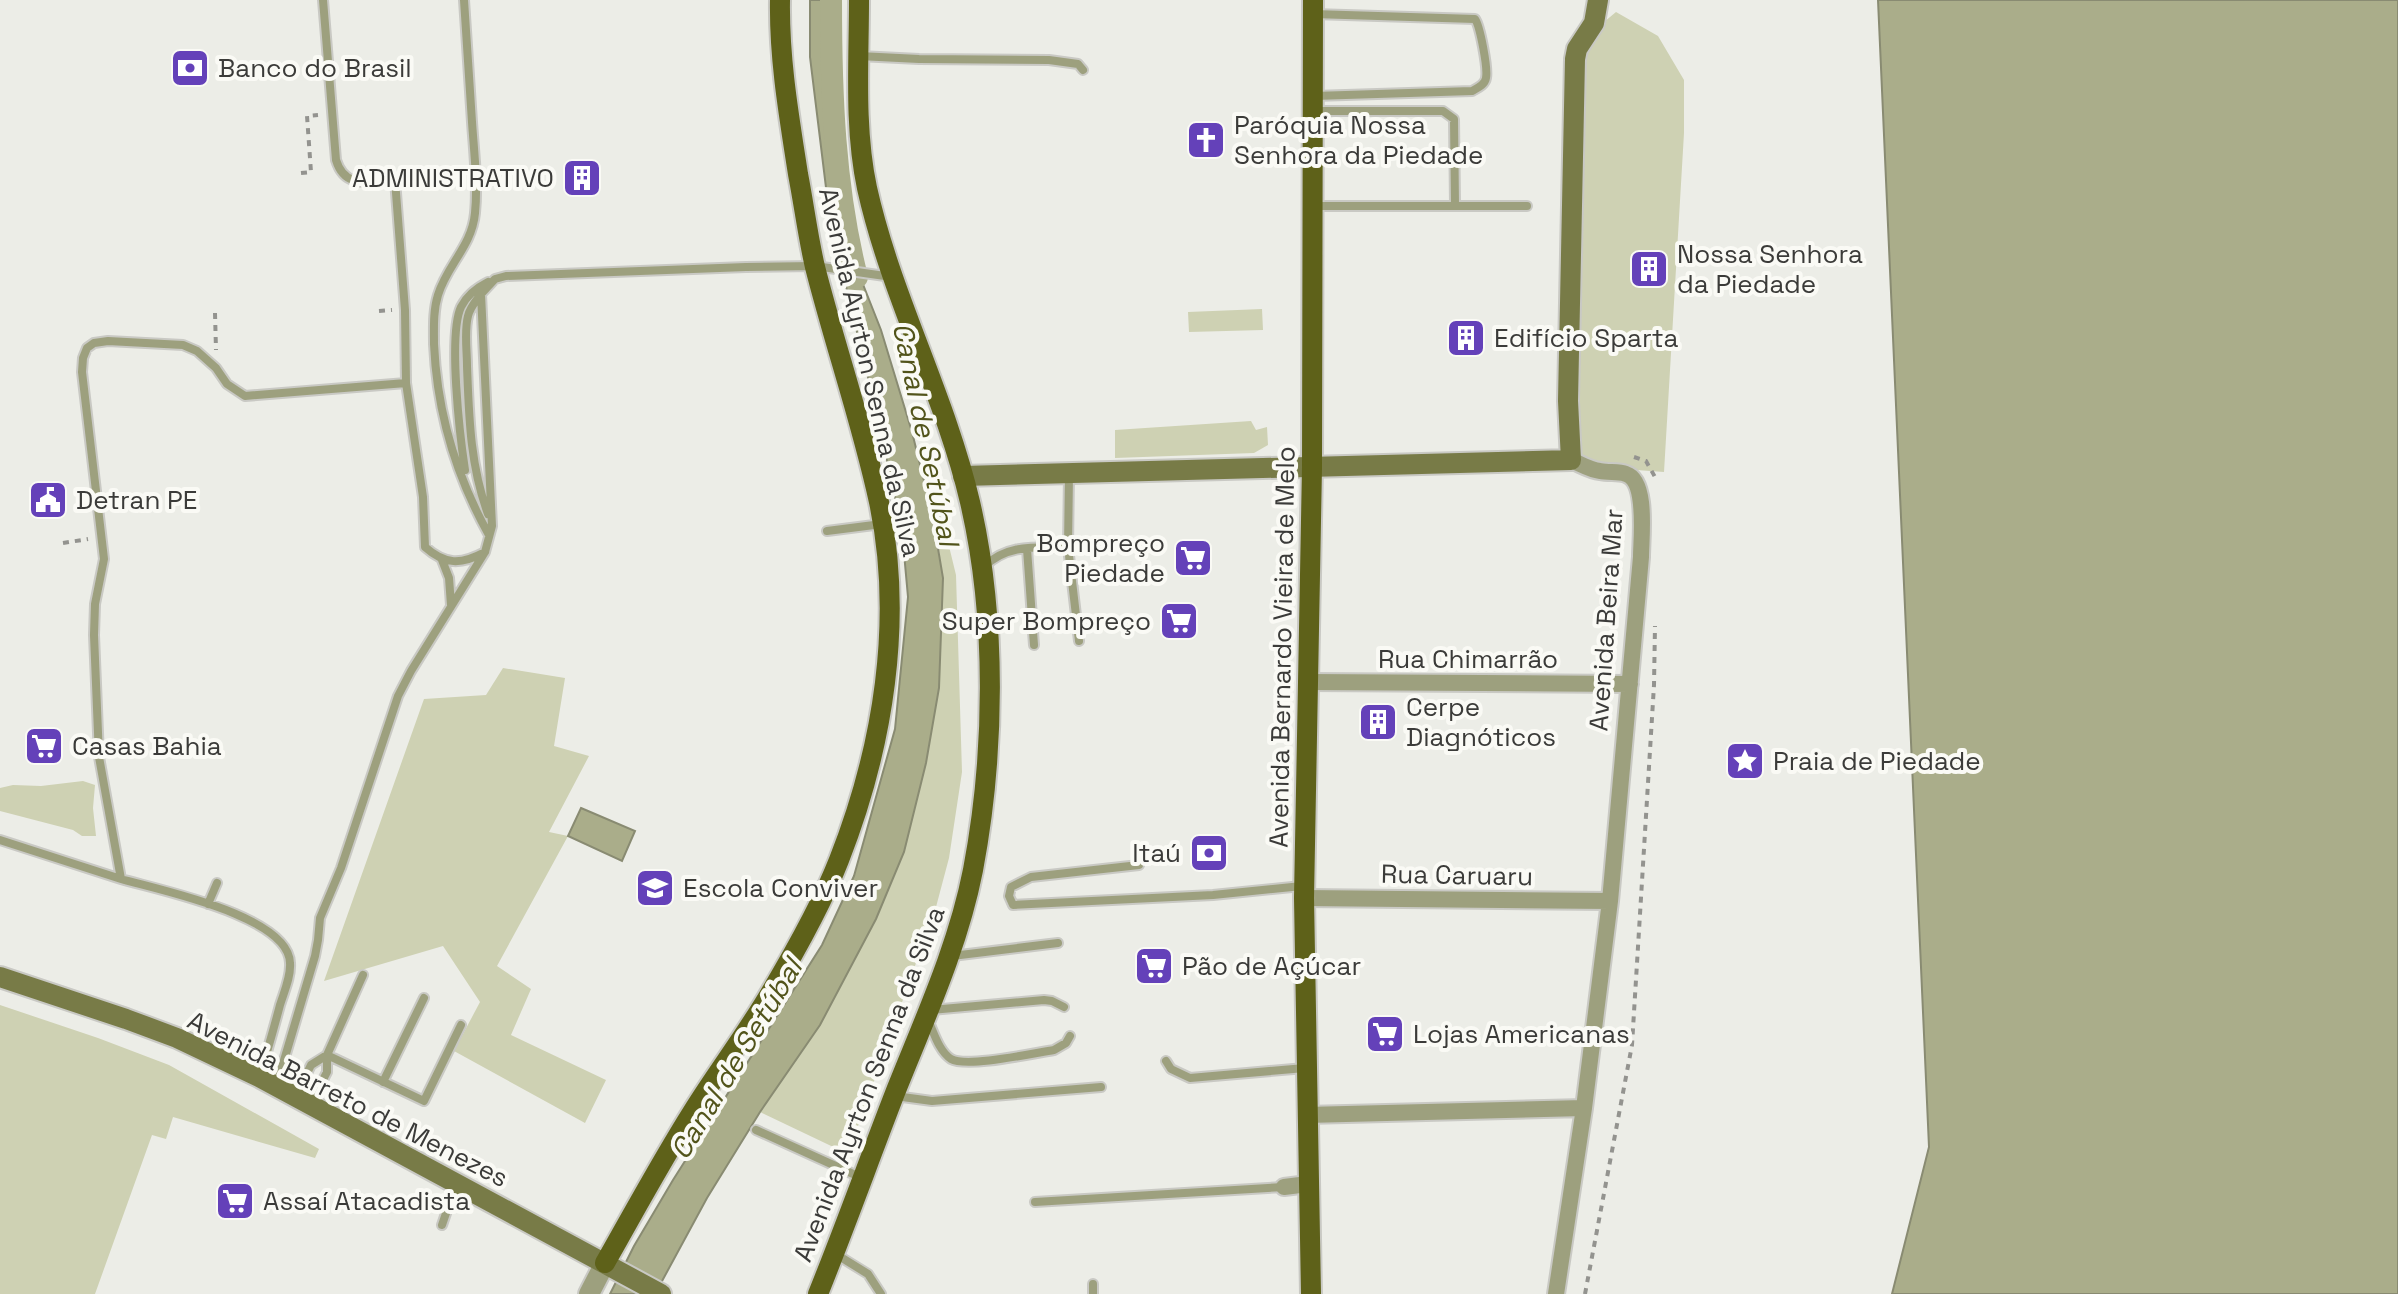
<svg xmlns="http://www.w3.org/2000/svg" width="2398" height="1294" font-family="'Space Grotesk',sans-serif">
  <rect width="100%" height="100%" fill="#ecede7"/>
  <path fill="#ced1b3" d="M1616 12 1658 36 1684 80V133L1664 472 1594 467 1584 459 1577 447 1582 52 1604 22Z
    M1262 309 1263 330 1189 332 1188 312Z
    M1251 421 1256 430 1267 427 1268 445 1254 453 1115 458V430Z
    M924 477 939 505 956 575 962 772 949 858 936 907 848 1154 760 1112 820 1025 904 852 926 763 939 688 943 578 935 523Z
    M503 668 565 678 554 746 589 756 549 832 568 836 497 966 531 989 511 1035 606 1080 585 1123 454 1051 480 1002 443 946 324 981 424 699 486 695Z
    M83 781 95 785 93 808 96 836H82L73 830 0 811V788L13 785 41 786Z
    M0 1005 98 1038 169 1065 319 1149 315 1158 173 1117 166 1139 152 1135 95 1294H0Z"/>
  <path fill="#aaad8a" stroke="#898b72" stroke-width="2" d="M810 0H831V86L840 197 851 254 881 330 912 432 932 513 943 578 939 688 926 763 904 852 876 919 820 1025 760 1112 707 1198 655 1294H610L634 1246 673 1180 822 945 854 876 895 729 908 597 902 531 879 423 830 220 810 57Z
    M1878 0H2398V1294H1892L1929 1147Z
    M581 808 635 831 622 861 568 836Z"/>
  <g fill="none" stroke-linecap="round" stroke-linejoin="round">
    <path stroke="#aaad8a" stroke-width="22" d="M831 0C831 93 834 186 857 277"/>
    <defs>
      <path id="service" d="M323 0 336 160C345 190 370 181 395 180L405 310 406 383 423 497 425 547C445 565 461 565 485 552
        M464 0C467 41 469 81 472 122 474 152 478 183 475 213 472 246 447 265 438 295 433 311 434 328 434 344 437 411 456 476 489 535
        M1313 14 1475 19C1480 26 1488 68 1486 78 1485 85 1477 88 1472 91L1314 96
        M859 56 919 59 1049 60 1078 64 1083 70
        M1314 111H1443L1454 119 1455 205
        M1314 206H1527
        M481 294C476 301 470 307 468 316 464 331 467 350 467 366 469 417 470 465 488 514
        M465 470C460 437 448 335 461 307 467 295 476 288 488 282
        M827 531 882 524
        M1068 547 1069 474
        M1027 549 1034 645
        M442 560 449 578 451 605
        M985 566C1008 543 1039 548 1068 547L1079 641
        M0 840 121 879
        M1139 865 1031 877 1011 887 1009 896 1013 905 1213 895 1302 886
        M208 904 217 883
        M952 956 1058 943
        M931 1010 1044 1000 1052 1001 1064 1007
        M928 1020C934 1033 939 1051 951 1059 967 1068 1034 1053 1054 1050L1066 1043 1070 1036
        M327 1055 424 1101 461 1025
        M1166 1061 1171 1069 1190 1078 1305 1068
        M260 1076C267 1052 274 1028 280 1005 284 992 291 977 290 963 289 916 159 890 121 879L99 757 94 635 95 604 104 559 82 372 83 358 87 348 94 343 108 341 183 345 197 351 216 368 227 384 245 396 406 383
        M383 1082 424 998
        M277 1084 315 956 318 940 320 918 341 868 398 696 411 671 485 552 492 526 481 294 495 279 506 276 746 267 815 266 892 277
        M296 1096 311 1065 327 1055
        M895 1096 932 1101 1101 1087
        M311 1103 327 1072V1055L363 975
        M756 1130 862 1178
        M1035 1202 1284 1187
        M442 1225 456 1184
        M834 1253 868 1274 881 1294
        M1093 1294V1284"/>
      <path id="minor" d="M1306 682 1630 684
        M1304 898 1610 901
        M1306 1115 1584 1108
        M1284 1187 1308 1184
        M1556 1294 1584 1108 1610 901 1641 557C1641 538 1648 481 1626 474 1618 471 1609 473 1600 471 1590 470 1581 464 1571 460"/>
      <path id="tertiary" d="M589 1294 605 1263"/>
      <path id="secondary" d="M963 476 1571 460 1568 401 1575 59 1577 49 1594 23 1598 0
        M0 977 126 1019 177 1038 259 1077 661 1294"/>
      <path id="primary" d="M605 1263C634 1212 662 1160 693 1111 718 1071 747 1033 771 992 796 950 821 906 839 860 883 748 904 621 879 502 862 423 835 346 815 267 808 237 804 205 798 174 789 116 779 59 780 0
        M818 1294C845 1227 869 1160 895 1093 924 1020 958 947 973 870 995 754 997 618 970 502 945 395 891 296 867 188 854 127 859 62 859 0
        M1311 1294 1304 898 1312 467 1313 0"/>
    </defs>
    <use href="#service" stroke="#c9c9c4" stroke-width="12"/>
    <use href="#minor" stroke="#c9c9c4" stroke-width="20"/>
    <use href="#tertiary" stroke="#c9c9c4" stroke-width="24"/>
    <use href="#secondary" stroke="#c9c9c4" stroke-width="24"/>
    <use href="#primary" stroke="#c9c9c4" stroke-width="24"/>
    <path stroke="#93938f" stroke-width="4" stroke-dasharray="6 6" stroke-linecap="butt" d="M301 173 311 172 307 116 318 115
      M379 311 392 310
      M215 313 216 350
      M1634 457 1646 461 1655 477
      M63 543 88 539
      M1585 1294 1632 1045 1654 685 1655 626"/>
    <use href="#service" stroke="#9da07e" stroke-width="8"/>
    <use href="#minor" stroke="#9da07e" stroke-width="16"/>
    <use href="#tertiary" stroke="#9da07e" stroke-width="20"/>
    <use href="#secondary" stroke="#787b47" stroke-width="20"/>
    <use href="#primary" stroke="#5e6119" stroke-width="20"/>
  </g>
  <defs>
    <symbol id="bank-square" viewBox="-11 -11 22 22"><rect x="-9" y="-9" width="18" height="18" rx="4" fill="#6441b9" stroke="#fafaf5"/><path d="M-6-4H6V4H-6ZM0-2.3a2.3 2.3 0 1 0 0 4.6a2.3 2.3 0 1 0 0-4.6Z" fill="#fff"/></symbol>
    <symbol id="church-square" viewBox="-11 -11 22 22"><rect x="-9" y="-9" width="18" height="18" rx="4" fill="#6441b9" stroke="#fafaf5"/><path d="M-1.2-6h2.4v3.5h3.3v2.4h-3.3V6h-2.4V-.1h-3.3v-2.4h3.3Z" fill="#fff"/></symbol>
    <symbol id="building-square" viewBox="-11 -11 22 22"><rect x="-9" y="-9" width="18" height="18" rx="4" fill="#6441b9" stroke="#fafaf5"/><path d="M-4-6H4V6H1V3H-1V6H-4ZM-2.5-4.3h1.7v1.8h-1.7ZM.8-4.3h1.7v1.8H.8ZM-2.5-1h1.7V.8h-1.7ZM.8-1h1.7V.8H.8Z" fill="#fff"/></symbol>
    <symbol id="civic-square" viewBox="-11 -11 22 22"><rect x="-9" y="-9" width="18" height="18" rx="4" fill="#6441b9" stroke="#fafaf5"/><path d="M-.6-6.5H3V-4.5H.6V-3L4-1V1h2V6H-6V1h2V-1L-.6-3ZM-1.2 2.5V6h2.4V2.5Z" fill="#fff"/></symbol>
    <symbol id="supermarket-square" viewBox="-11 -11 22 22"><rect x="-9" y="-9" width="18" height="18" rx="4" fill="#6441b9" stroke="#fafaf5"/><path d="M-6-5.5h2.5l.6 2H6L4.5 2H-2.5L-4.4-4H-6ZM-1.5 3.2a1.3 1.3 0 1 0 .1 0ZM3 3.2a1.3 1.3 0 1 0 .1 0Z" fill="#fff"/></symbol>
    <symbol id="sight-square" viewBox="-11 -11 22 22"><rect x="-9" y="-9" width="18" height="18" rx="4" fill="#6441b9" stroke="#fafaf5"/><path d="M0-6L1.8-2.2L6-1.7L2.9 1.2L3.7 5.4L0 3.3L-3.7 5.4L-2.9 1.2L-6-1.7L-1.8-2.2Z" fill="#fff"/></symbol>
    <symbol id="school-square" viewBox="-11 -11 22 22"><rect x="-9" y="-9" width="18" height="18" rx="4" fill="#6441b9" stroke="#fafaf5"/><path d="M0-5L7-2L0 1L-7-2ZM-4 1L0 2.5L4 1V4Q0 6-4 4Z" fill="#fff"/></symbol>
  </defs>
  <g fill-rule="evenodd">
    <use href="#bank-square" x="168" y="46" width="44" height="44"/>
    <use href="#church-square" x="1184" y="118" width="44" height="44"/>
    <use href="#building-square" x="560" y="156" width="44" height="44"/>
    <use href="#building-square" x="1627" y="247" width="44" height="44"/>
    <use href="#building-square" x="1444" y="316" width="44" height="44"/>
    <use href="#civic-square" x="26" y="478" width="44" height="44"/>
    <use href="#supermarket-square" x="1171" y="536" width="44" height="44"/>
    <use href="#supermarket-square" x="1157" y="599" width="44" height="44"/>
    <use href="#building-square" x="1356" y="700" width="44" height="44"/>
    <use href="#supermarket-square" x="22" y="724" width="44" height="44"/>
    <use href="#sight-square" x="1723" y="739" width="44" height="44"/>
    <use href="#bank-square" x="1187" y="831" width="44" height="44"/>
    <use href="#school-square" x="633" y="866" width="44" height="44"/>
    <use href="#supermarket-square" x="1132" y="944" width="44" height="44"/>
    <use href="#supermarket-square" x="1363" y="1012" width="44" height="44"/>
    <use href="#supermarket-square" x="213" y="1179" width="44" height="44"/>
  </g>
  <g text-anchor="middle" stroke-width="8" stroke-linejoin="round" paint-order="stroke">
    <g font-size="26" fill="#3b3b39" stroke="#fafaf5" text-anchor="start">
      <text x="218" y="77">Banco do Brasil</text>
      <text x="1234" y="134">Paróquia Nossa<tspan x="1234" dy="30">Senhora da Piedade</tspan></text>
      <text x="554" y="187" text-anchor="end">ADMINISTRATIVO</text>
      <text x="1677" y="263">Nossa Senhora<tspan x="1677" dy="30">da Piedade</tspan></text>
      <text x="1494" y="347">Edifício Sparta</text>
      <text x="76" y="509">Detran PE</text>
      <text x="1165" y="552" text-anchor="end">Bompreço<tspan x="1165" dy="30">Piedade</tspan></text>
      <text x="1151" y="630" text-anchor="end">Super Bompreço</text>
      <text x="1406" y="716">Cerpe<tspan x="1406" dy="30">Diagnóticos</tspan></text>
      <text x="72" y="755">Casas Bahia</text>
      <text x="1773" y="770">Praia de Piedade</text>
      <text x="1181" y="862" text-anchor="end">Itaú</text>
      <text x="683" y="897">Escola Conviver</text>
      <text x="1182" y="975">Pão de Açúcar</text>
      <text x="1413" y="1043">Lojas Americanas</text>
      <text x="263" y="1210">Assaí Atacadista</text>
    </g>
    <g font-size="26" fill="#3b3b39" stroke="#fafaf5">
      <text transform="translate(870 372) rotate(77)" y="9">Avenida Ayrton Senna da Silva</text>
      <text transform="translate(1606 620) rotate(-86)" y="9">Avenida Beira Mar</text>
      <text transform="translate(1282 647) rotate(-89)" y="9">Avenida Bernardo Vieira de Melo</text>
      <text x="1468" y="668">Rua Chimarrão</text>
      <text transform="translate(1457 875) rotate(1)" y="9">Rua Caruaru</text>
      <text transform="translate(869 1084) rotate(-69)" y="9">Avenida Ayrton Senna da Silva</text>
      <text transform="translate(348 1099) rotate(27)" y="9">Avenida Barreto de Menezes</text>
    </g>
    <g font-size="28" font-style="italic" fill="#52541b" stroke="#fafaf5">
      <text transform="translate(926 434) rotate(78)" y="10">Canal de Setúbal</text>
      <text transform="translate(736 1059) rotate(-59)" y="10">Canal de Setúbal</text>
    </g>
  </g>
</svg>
